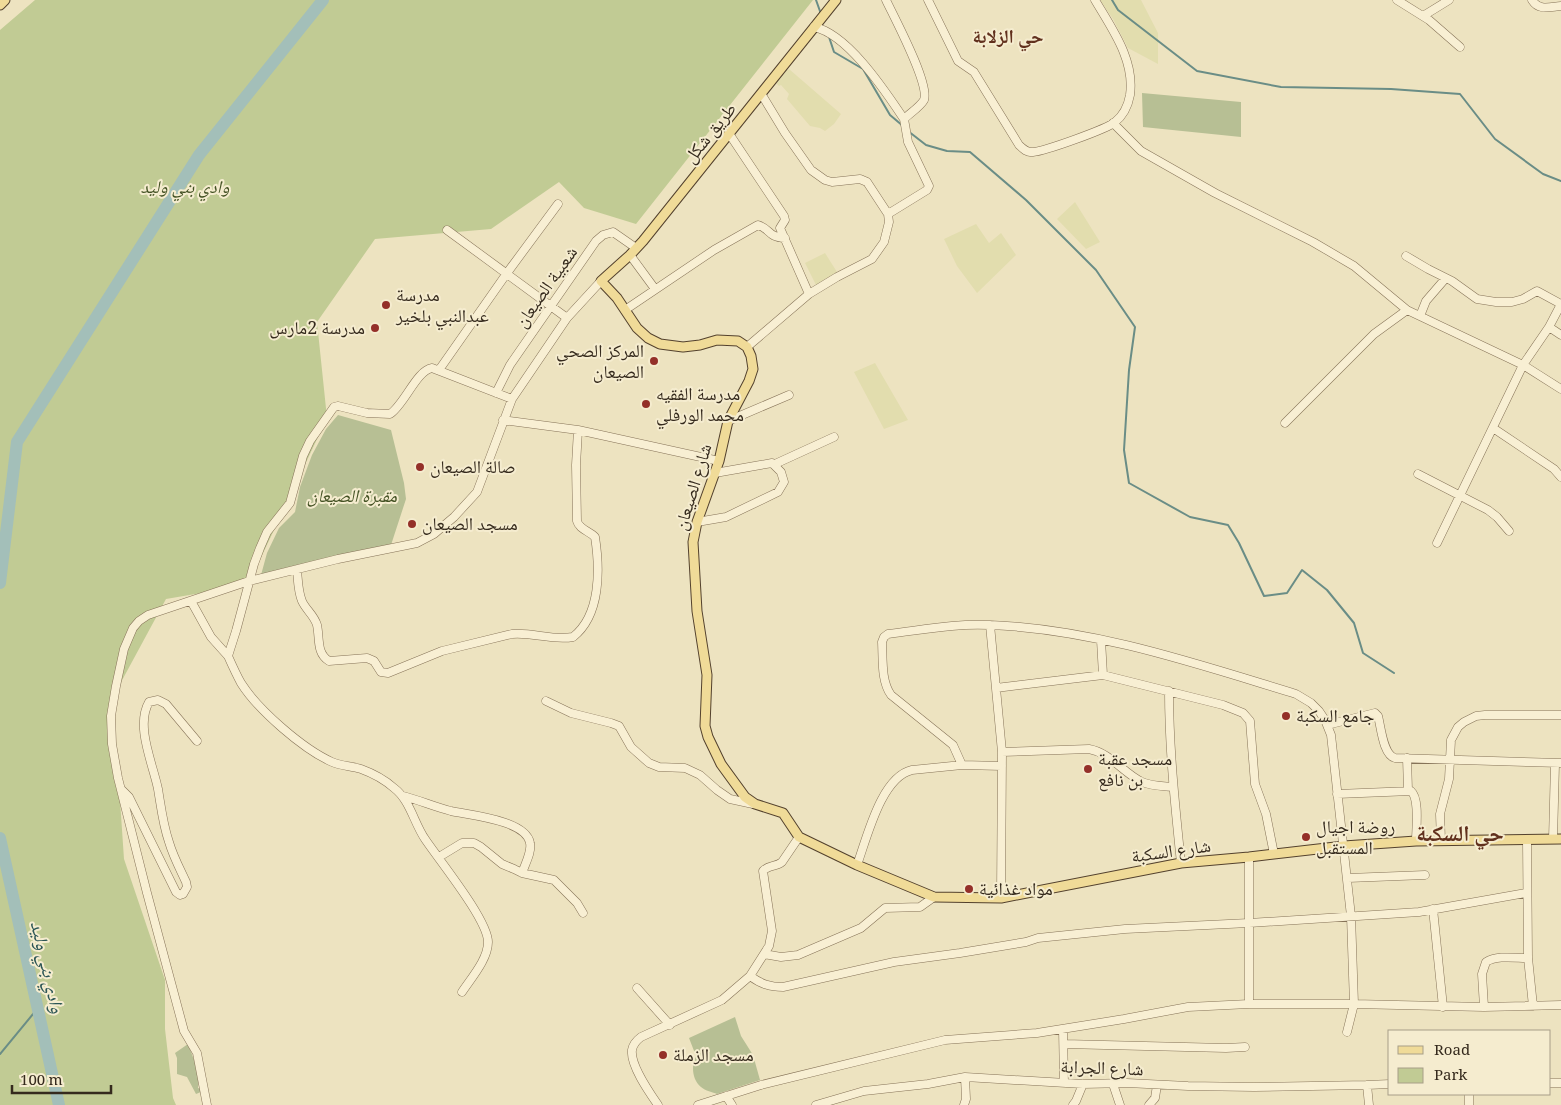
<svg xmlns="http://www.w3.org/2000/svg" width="1561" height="1105" font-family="Georgia,'Noto Naskh Arabic',serif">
  <rect width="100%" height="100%" fill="#ede3c0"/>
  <path fill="#e2ddae" d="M1100 0H1141L1158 33V64L1128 48 1113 19Z
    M784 68 788 70 789 69 841 114 834 124 825 131 820 128 810 126 787 99 789 94 781 85 779 86 774 81Z
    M1075 202 1100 242 1086 249 1057 219Z
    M976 224 989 243 1001 233 1016 255 977 293 957 266 944 239Z
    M825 253 837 272 816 285 805 263Z
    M875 363 908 420 884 429 854 372Z"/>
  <path fill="#c1cb94" d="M35 0H813L636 224 584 208 559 182 491 229 375 239 317 322 327 418 248 585 166 599 113 697 124 859 165 980V1029L173 1098 176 1105H0V30Z"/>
  <path fill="#b7bf94" d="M1142 93 1241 102V137L1143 127Z
    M338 415 391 430 404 483 406 499 391 545 261 575 267 553 279 528 295 512 300 487 312 455 326 429Z
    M735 1017 741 1036 753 1055 760 1080 717 1094C713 1092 705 1091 701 1087 692 1079 691 1066 696 1056L689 1038Z
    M188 1044 199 1073 198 1088 202 1089 201 1092 196 1094 187 1077 177 1074V1058L175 1053Z"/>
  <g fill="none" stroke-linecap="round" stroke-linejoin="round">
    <path stroke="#6a8d86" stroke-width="2" d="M816 0 821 14
      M1112 0 1118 10 1197 71 1281 87 1391 89 1460 94 1495 139 1543 174 1561 181
      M829 37 834 52 863 69 890 115 903 126
      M908 131 926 145 947 151 970 152 1026 200 1096 270 1135 327 1129 370 1124 450 1129 483 1190 517 1228 525 1239 543 1264 596 1287 593 1302 570 1327 590 1354 623 1363 653 1394 673
      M0 1054 38 1008"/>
    <path stroke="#a3bfb9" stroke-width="12" d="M0 583 17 442 199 155 323 0
      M0 838 59 1105"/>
    <defs>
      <path id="minor" d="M886 0C894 17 930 84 924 100 920 107 910 113 904 119L908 142 929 186 927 190 888 214
        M928 0 958 61 974 72 1019 145C1023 149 1027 153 1033 152 1045 151 1107 129 1115 122 1124 115 1128 106 1130 95 1135 60 1112 29 1095 0
        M1397 0 1429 20 1460 47
        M1532 0C1539 11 1549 7 1561 6
        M1423 16 1449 0
        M814 27C848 34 885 91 904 119
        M1113 123 1141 151 1215 193 1313 242 1354 266 1407 310 1523 365 1561 389
        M730 135 784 216 785 220 780 228 809 294
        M447 230 567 318
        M630 255 655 289
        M1406 256 1428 269 1452 281 1477 299 1496 302H1512L1523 299 1537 291 1561 304 1549 327 1523 365 1437 543
        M625 310 714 250 758 225C771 229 767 237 785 238
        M1420 316 1426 301 1445 279
        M1549 327 1561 335
        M747 347 809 294 837 277 872 259 884 242 889 222 888 214 867 182 860 179 832 182 825 180 811 170 785 133 762 95
        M439 370 507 273 558 204
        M496 393 510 365 596 241 603 235 613 232 636 248
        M728 421 789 395
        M1285 423 1374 334 1407 310
        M1493 428 1554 469 1561 477
        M578 430 719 461
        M775 464 834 437
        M1418 474 1488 510 1497 517 1509 531
        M697 522 726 517 778 492 784 482 781 472 772 463 715 473
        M297 570C298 580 298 592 302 601 306 610 314 615 317 625 320 638 316 653 329 661L367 658 374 661 381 672 388 673 442 651 512 634C533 632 553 641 573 637 601 615 600 569 595 537 589 531 579 529 577 521L576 465 578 430 503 420
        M191 601 211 637 228 656
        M990 625 1002 752 1001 898
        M1101 640 1103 675
        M996 688 1103 675 1223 705 1243 713 1250 721 1255 784 1266 814 1274 854
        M1169 691C1169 748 1175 805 1181 863
        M546 701 571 713 611 723 619 726 631 747 649 763 659 767 685 768 700 775 717 790 730 799 753 804
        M1327 725 1375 713 1378 716C1381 727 1383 755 1395 758L1561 763
        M1002 752 1089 749C1111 753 1123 773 1142 782 1151 786 1163 786 1173 787
        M1407 758 1408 790
        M962 765 953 745 891 695C881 681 883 660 882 642L884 637 888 634C922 630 956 623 990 625 1095 629 1197 664 1296 694L1311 703 1319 711 1325 720 1331 735 1351 916 1354 1004 1347 1032
        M122 790 129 797 176 892 180 895 183 894 187 887 186 882C180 869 173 856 169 842 163 825 161 807 158 789 153 764 135 726 149 702L158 700 166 704 197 741
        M1337 794 1411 791C1420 799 1416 828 1416 841
        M403 796C419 800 435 807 451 811 469 815 526 820 530 843 532 852 525 864 522 873
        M1553 839 1555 764
        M1441 840 1440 814 1449 779 1451 740 1458 727 1464 722 1476 716 1485 715H1561
        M1527 840 1528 958 1533 1006
        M439 857 462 843H474L481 847 502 864 514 869 522 873 554 880 577 903 583 913
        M857 865C867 838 881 777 912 770L962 765 1002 766
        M1348 878 1425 875
        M1433 909 1443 1007
        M764 954 781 957 798 955 861 928 885 908 920 907 934 897
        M750 976C761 984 770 987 783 987L894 962 960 953 1026 942 1038 938 1125 929 1249 923V857
        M637 988 670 1025
        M462 992C472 977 488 959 488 942 488 920 439 860 425 839 414 823 410 800 394 788 385 780 372 773 361 769 351 766 341 766 332 762 303 749 258 710 241 683 236 674 232 665 228 656L236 631 254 564 260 548 267 532 290 503 303 456 310 441 334 407 338 406 367 413 390 414C404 405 417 370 432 368L512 399
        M1249 1004V923L1419 912 1526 893
        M1484 1007 1482 974 1486 962C1497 955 1515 958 1528 958
        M1063 1029 1064 1083
        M1064 1044 1226 1048 1245 1047
        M1550 1083H1561
        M1113 1084 1120 1105
        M1367 1085 1369 1105
        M726 1096 732 1105
        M207 1105 197 1053 184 1031 147 893 118 778 112 744 111 716 116 686 124 649 133 628 139 621 148 615 249 581 338 559 417 543 434 534 454 517 477 492 512 399 567 318 601 281
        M658 1105C649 1092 630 1065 632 1050 633 1044 637 1040 641 1037L722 1000 750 976 769 946 772 931 763 871C768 865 776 867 782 862L799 837
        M698 1105 761 1085 945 1040 1037 1033 1124 1019 1188 1007 1249 1004H1354L1484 1007 1561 1005
        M816 1105 864 1091 928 1084 965 1077 1083 1084 1127 1083 1188 1086 1254 1087 1367 1085 1390 1084
        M964 1105 966 1099 965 1077
        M1073 1105 1076 1101 1083 1084
        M1149 1105 1155 1098 1157 1085
        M1469 1105V1094"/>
      <path id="major" d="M836 0 643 241 630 255 601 281 617 298 637 328 648 338 660 344 683 347 700 345 717 340 738 341 747 347 751 356 753 369 749 381 728 421 719 461 697 522 693 542 697 611 707 675 705 726 708 737 721 764 745 797 755 804 783 813 799 837 857 865 934 897 1001 898 1181 863 1249 857 1344 846 1416 841 1561 839
        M0 5 5 0"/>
    </defs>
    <use href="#minor" stroke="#867358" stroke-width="9"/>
    <use href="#major" stroke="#53412d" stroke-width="11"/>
    <use href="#minor" stroke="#f8efd3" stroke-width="8"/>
    <use href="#major" stroke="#f0db98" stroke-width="9"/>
  </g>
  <g fill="#943029" stroke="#f5eccf" stroke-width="2">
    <circle cx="386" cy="305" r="5"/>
    <circle cx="375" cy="328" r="5"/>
    <circle cx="654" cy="361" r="5"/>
    <circle cx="646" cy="404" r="5"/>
    <circle cx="420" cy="467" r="5"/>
    <circle cx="412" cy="524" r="5"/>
    <circle cx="1286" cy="716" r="5"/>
    <circle cx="1088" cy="769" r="5"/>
    <circle cx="1306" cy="837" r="5"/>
    <circle cx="969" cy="889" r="5"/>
    <circle cx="663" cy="1055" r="5"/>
  </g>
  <g text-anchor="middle" stroke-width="4" stroke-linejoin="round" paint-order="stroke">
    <g font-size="18" fill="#352a1d" stroke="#f5eccf">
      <text transform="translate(710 133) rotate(-51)" y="6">طريق شكل</text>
      <text transform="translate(546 287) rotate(-55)" y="6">شعبية الصيعان</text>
      <text transform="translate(693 487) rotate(-73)" y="6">شارع الصيعان</text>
      <text transform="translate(1171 851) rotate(-8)" y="6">شارع السكبة</text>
      <text transform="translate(1102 1068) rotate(2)" y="6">شارع الجرابة</text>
    </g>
    <g font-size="18" font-style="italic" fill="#435123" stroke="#f5eccf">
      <text x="185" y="193">وادي بني وليد</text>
      <text x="352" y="502">مقبرة الصيعان</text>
    </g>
    <g font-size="18" fill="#352a1d" stroke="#f5eccf" text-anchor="start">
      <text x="396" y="301">مدرسة<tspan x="396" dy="21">عبدالنبي بلخير</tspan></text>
      <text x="365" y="334" text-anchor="end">مدرسة 2مارس</text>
      <text x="644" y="357" text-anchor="end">المركز الصحي<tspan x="644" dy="21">الصيعان</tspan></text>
      <text x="656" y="400">مدرسة الفقيه<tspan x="656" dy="21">محمد الورفلي</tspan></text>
      <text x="430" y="473">صالة الصيعان</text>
      <text x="422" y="530">مسجد الصيعان</text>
      <text x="1296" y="722">جامع السكبة</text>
      <text x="1098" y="765">مسجد عقبة<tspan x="1098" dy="21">بن نافع</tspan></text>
      <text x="1316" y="833">روضة اجيال<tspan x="1316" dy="21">المستقبل</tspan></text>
      <text x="979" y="895">مواد غذائية</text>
      <text x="673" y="1061">مسجد الزملة</text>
    </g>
    <g font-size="19" font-weight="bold" fill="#61301d" stroke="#f5eccf">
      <text x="1008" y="43">حي الزلابة</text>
    </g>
    <g font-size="19" font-style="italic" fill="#2c5555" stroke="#f5eccf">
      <text transform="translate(48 967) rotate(77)" y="7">وادي بني وليد</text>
    </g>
    <g font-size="22" font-weight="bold" fill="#61301d" stroke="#f5eccf">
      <text x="1460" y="841">حي السكبة</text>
    </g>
  </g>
  <rect x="1388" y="1030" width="162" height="65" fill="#f5eccf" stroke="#a89e88"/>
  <rect x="1398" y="1046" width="25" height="8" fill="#f0db98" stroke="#a89e88"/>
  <text x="1434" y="1055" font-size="15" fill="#352a1d">Road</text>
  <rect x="1398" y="1068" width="25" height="15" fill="#c1cb94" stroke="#a89e88"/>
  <text x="1434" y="1080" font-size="15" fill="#352a1d">Park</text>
  <path d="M12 1085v8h99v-8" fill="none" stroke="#352a1d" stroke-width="2.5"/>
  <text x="20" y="1085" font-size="15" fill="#352a1d" stroke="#f5eccf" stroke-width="4" paint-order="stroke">100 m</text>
</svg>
